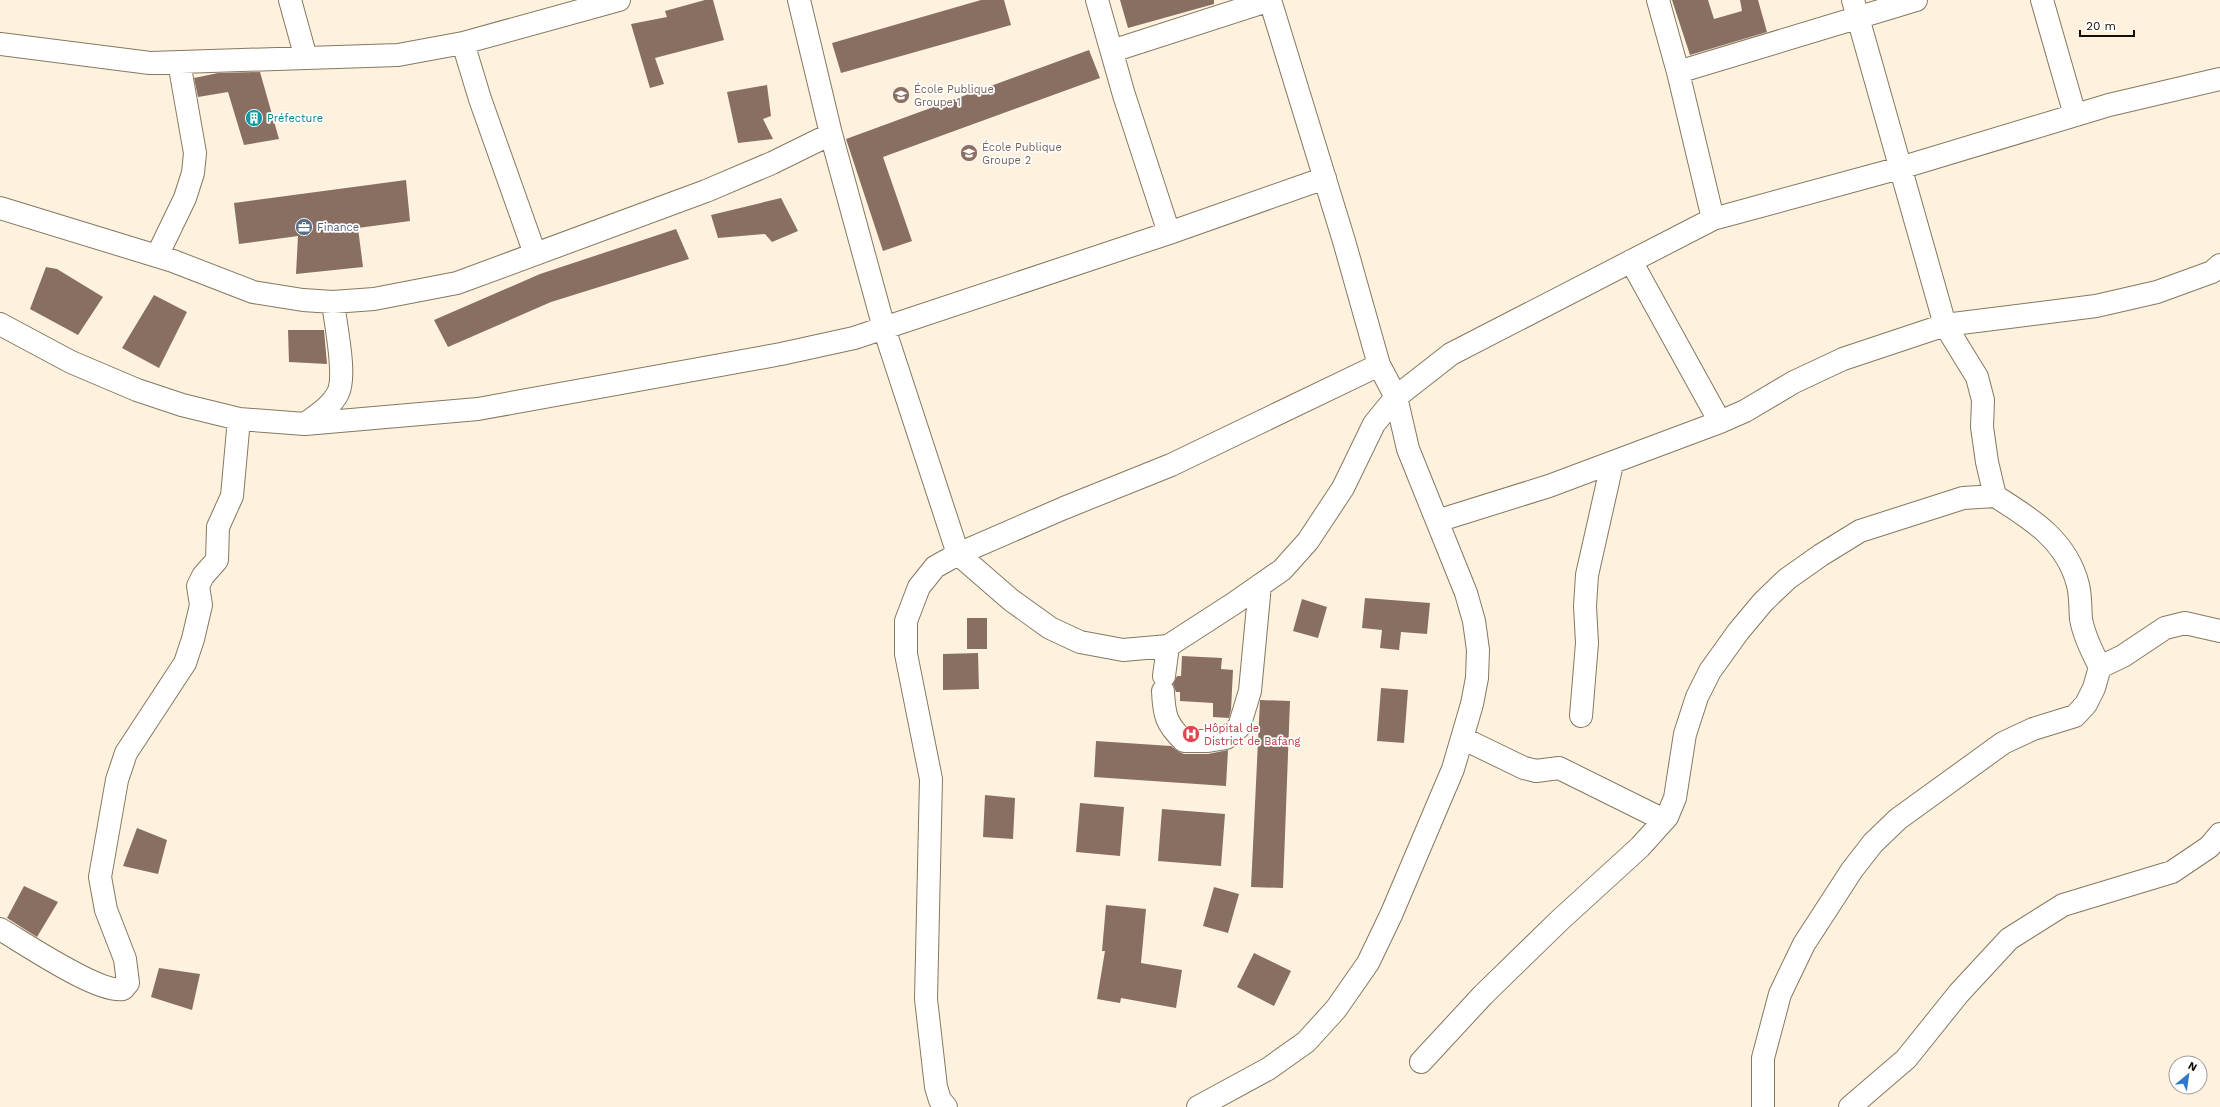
<svg xmlns="http://www.w3.org/2000/svg" width="2220" height="1107" font-family="'Work Sans',sans-serif">
  <rect width="100%" height="100%" fill="#fef2de"/>
  <path fill="#886f62" d="M705 0H713L724 40 655 58 664 84 650 88 631 24 667 17 665 11Z
    M981 0H1004L1011 25 841 73 832 43Z
    M1120 0H1214V4L1128 28Z
    M1672 0H1708L1714 19 1742 11 1740 0H1758L1767 32 1690 55Z
    M1089 50 1100 78 883 157 912 241 883 251 846 139Z
    M260 72 279 139 244 145 228 92 198 97 194 78 218 73Z
    M767 85 771 116 763 119 773 139 738 143 727 92Z
    M406 180 410 221 358 228 363 267 296 274 298 236 239 244 234 203Z
    M781 198 798 231 772 242 765 234 718 238 711 215Z
    M676 229 689 259 551 302 448 347 434 320 540 274Z
    M46 267 57 269 103 297 78 335 30 309Z
    M154 295 187 312 159 368 122 348Z
    M288 330H324L327 364 289 362Z
    M1365 598 1430 603 1427 634 1401 632 1399 650 1380 648 1382 630 1362 628Z
    M1302 599 1327 607 1318 638 1293 631Z
    M967 618H987V649H967Z
    M978 653 979 689 943 690V654Z
    M1182 656 1222 658 1221 669 1233 670 1231 710 1229 718 1213 717V703L1180 701V692H1176L1173 684 1177 676H1181Z
    M1381 688 1408 690 1404 743 1377 741Z
    M1260 700 1290 701 1283 888 1251 887Z
    M1096 741 1171 746 1179 752 1184 754H1208L1228 750 1226 786 1094 777Z
    M985 795 1015 798 1013 839 983 837Z
    M1080 803 1124 807 1120 856 1076 852Z
    M1162 809 1225 814 1221 866 1158 861Z
    M137 828 167 840 158 874 123 866Z
    M24 886 58 902 37 937 7 918Z
    M1214 887 1239 894 1228 933 1203 926Z
    M1106 905 1146 909 1141 963 1182 970 1176 1008 1121 998 1120 1003 1097 999 1105 951H1102Z
    M1254 953 1291 971 1274 1006 1237 987Z
    M159 968 200 974 192 1010 151 997Z"/>
  <g fill="none" stroke-linecap="round" stroke-linejoin="round">
    <defs>
      <path id="minor" d="M290 0 306 58
        M799 0 831 134 884 328 958 554 1011 600 1050 628 1080 642 1123 650 1168 646 1233 604 1282 570 1308 541 1343 488 1374 424 1396 397 1451 354 1713 219 1678 72 1658 0
        M1097 0 1124 95 1169 233
        M1853 0 1945 325 1977 377 1983 400 1982 427 1987 462 1995 496C2032 519 2067 541 2078 585 2081 597 2080 608 2081 619 2084 636 2092 652 2100 667L2123 656 2165 628 2185 623 2220 631
        M2042 0 2075 115
        M463 43 480 99 535 254
        M0 44 150 63 398 55 463 43 619 0
        M1112 51 1270 0
        M1678 72 1916 0
        M0 208 173 261 253 292 303 300 333 302 374 299 457 283 706 191 772 163 831 134
        M1713 219 1900 168 2109 105 2220 79
        M157 256 185 198 193 173 195 153 179 62
        M1631 261 1720 422
        M0 324 71 362 137 390 182 405 239 419 305 424 478 409 781 354 854 338 1169 233 1325 178
        M305 424C317 415 331 407 338 393 347 375 335 323 333 302
        M1437 521 1549 486 1720 422 1745 411 1794 382 1843 359 1945 325 2096 306 2157 292 2212 272 2220 265
        M1164 676 1168 646
        M1163 691C1164 715 1166 724 1184 741H1208L1226 738 1239 727 1250 691 1260 585
        M1581 716 1587 643 1585 606 1587 575 1612 464
        M1462 738 1524 768 1536 771 1559 768 1664 820
        M0 929C24 943 99 994 123 989L128 983 125 959 106 910 100 877 117 780 126 753 185 663 193 639 201 605 198 586 203 576 217 560 218 527 232 496 239 419
        M1421 1062 1483 995 1560 920 1640 847 1667 817 1675 798 1685 734 1697 697 1710 671 1738 632 1763 602 1787 579 1821 555 1860 531 1963 498 1995 496
        M946 1107 940 1100 936 1087 926 999 931 779 906 654V621L919 587 935 567 958 554 1064 508 1171 465 1379 365
        M1198 1107 1268 1069 1306 1042 1336 1009 1368 963 1391 915 1453 769 1472 704 1477 678 1478 650 1474 621 1466 593 1408 449 1396 397 1379 365 1344 241 1270 0
        M1763 1107V1058L1780 994 1804 944 1852 870 1873 843 1898 819 2003 743 2033 729 2075 716 2086 704 2094 688 2100 667
        M1850 1107 1906 1059 1959 993 2009 939 2063 905 2172 872 2209 847 2220 834"/>
    </defs>
    <use href="#minor" stroke="#857860" stroke-width="24"/>
    <use href="#minor" stroke="#fff" stroke-width="22"/>
  </g>
  <defs>
    <symbol id="school-disc" viewBox="-11 -11 22 22"><circle r="9.5" fill="#8d6e63" stroke="#fff"/><path d="M0-5L7-2L0 1L-7-2ZM-4 1L0 2.5L4 1V4Q0 6-4 4Z" fill="#fff"/></symbol>
    <symbol id="building-disc" viewBox="-11 -11 22 22"><circle r="9.5" fill="#0f9aa8" stroke="#fff"/><path d="M-4-6H4V6H1V3H-1V6H-4ZM-2.5-4.3h1.7v1.8h-1.7ZM.8-4.3h1.7v1.8H.8ZM-2.5-1h1.7V.8h-1.7ZM.8-1h1.7V.8H.8Z" fill="#fff"/></symbol>
    <symbol id="office-disc" viewBox="-11 -11 22 22"><circle r="9.5" fill="#5c6f8a" stroke="#fff"/><path d="M-6-3h4V-5.5h4V-3h4V5H-6ZM-1-4.5V-3h2v-1.5ZM-6 0V1H6V0Z" fill="#fff"/></symbol>
    <symbol id="hospital-disc" viewBox="-11 -11 22 22"><circle r="9.5" fill="#e0444e" stroke="#fff"/><path d="M-5-5h3v3.5h4V-5h3V5h-3V1.5h-4V5h-3Z" fill="#fff"/></symbol>
  </defs>
  <g fill-rule="evenodd">
    <use href="#school-disc" x="891" y="85" width="20" height="20"/>
    <use href="#building-disc" x="244" y="108" width="20" height="20"/>
    <use href="#school-disc" x="959" y="143" width="20" height="20"/>
    <use href="#office-disc" x="294" y="217" width="20" height="20"/>
    <use href="#hospital-disc" x="1181" y="724" width="20" height="20"/>
  </g>
  <g text-anchor="middle" stroke-width="3.5" stroke-linejoin="round" paint-order="stroke">
    <g font-size="11" fill="#785e54" stroke="#fff" text-anchor="start">
      <text x="914" y="93">École Publique<tspan x="914" dy="13">Groupe 1</tspan></text>
      <text x="982" y="151">École Publique<tspan x="982" dy="13">Groupe 2</tspan></text>
    </g>
    <g font-size="11" fill="#0d838f" stroke="#fff" text-anchor="start">
      <text x="267" y="122">Préfecture</text>
    </g>
    <g font-size="11" fill="#4e5e75" stroke="#fff" text-anchor="start">
      <text x="317" y="231">Finance</text>
    </g>
    <g font-size="11" fill="#be3a42" stroke="#fff" text-anchor="start">
      <text x="1204" y="732">Hôpital de<tspan x="1204" dy="13">District de Bafang</tspan></text>
    </g>
  </g>
  <g transform="translate(2188 1075) rotate(29)"><circle r="19" fill="#ffffff" stroke="#a09e9b"/>
  <path d="M0-3L7 15L0 10L-7 15Z" fill="#2e78c9"/>
  <text y="-6" font-size="11" font-weight="bold" text-anchor="middle" fill="#120d05">N</text>
  </g>
  <path d="M2080 30v6h54v-6" fill="none" stroke="#120d05" stroke-width="2"/>
  <text x="2086" y="30" font-size="12" fill="#120d05" stroke="#ffffff" stroke-width="3" paint-order="stroke">20 m</text>
</svg>
